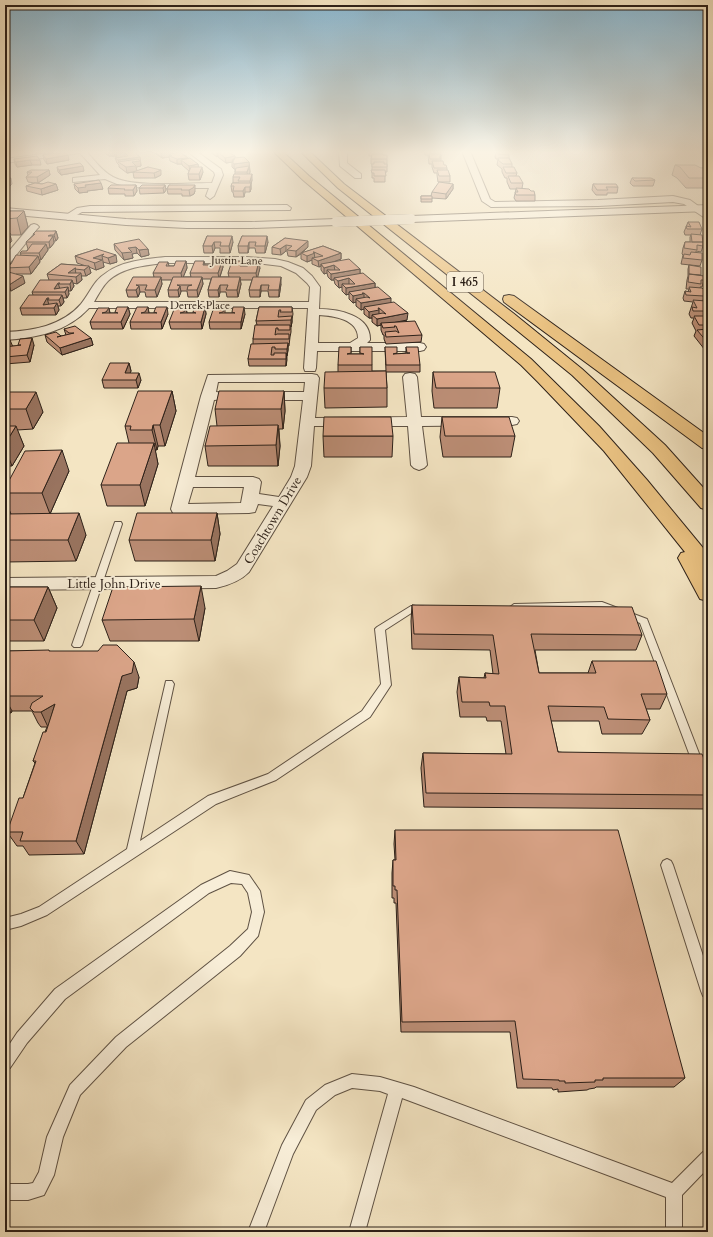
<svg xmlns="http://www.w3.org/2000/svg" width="713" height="1237" font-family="Cardo,serif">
  <rect width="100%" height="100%" fill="#f4e5c3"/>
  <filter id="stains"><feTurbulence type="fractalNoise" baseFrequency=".005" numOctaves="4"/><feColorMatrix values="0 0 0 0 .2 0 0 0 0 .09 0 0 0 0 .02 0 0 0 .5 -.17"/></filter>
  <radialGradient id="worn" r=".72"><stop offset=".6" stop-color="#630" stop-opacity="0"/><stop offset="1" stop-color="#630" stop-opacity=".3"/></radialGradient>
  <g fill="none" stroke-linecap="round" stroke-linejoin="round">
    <defs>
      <path id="service" d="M115 522H121L122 524 82 645 80 647H74L72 645Z
        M602 602 647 619 700 756 699 759 695 761 691 759 690 756 640 623 601 608 514 610 510 607 514 604Z
        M411 606H423L427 609 423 612H413L385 630 391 685 370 717 276 780 216 804 47 915 21 926 5 930V918L21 914 39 907 127 849 166 681H172L174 684 140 841 208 796 268 774 362 711 381 684 375 629 377 627Z
        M667 859 671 861 673 865 708 971V998L703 996 701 991 661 865 663 861Z
        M230 871 249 875 260 891 264 912 258 936 240 956 126 1047 80 1095 63 1137 54 1175 44 1195 28 1200H5V1184H28L33 1183 39 1172 47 1137 70 1085 116 1037 230 946 248 929 252 912 248 893 242 884 231 883 209 893 65 999 27 1043 10 1068 5 1070V1051L17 1033 55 989 201 885Z
        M352 1074 380 1077 414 1087 672 1183 703 1152 708 1149V1168L682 1195V1232H666V1197L402 1098 365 1232H349L388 1094 380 1091 352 1088 335 1095 316 1110 293 1154 264 1232H248L282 1145 306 1100 325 1085Z"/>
      <path id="minor" d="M65 151H86C94 160 102 171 113 177 133 188 187 183 212 183L215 175 214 172 187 151H196L221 169 223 175 214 196 210 199 206 196 209 188H161L131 187 117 184 105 179 73 182V178L100 175 80 153 5 163V159Z
        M339 151H347V163L361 174V178H355L340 166Z
        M462 151H470L490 199 495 202 598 200 673 196 690 200 708 213V220L684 204 673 202 598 206 491 207 482 201Z
        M287 205 291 208 290 210 90 212H82L68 220 63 217 77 208 90 206Z
        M34 224 37 225 39 227 37 229 9 264 5 265V256L31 225Z
        M165 257H247L275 259 288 262 303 268 312 276 320 287 319 309C338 309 371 315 370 340L367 343H420L424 344 426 347 424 350 420 351H317L316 368 315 371H305L304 368 308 308H89C67 332 36 338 5 340V332C32 331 62 326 81 304 90 293 94 280 106 273 122 261 146 259 165 257ZM165 263H256L281 266 296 273 307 283 310 287 309 302H94C98 295 102 287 108 281 123 267 146 265 165 263ZM319 315C334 316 358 319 358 338L350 343H318Z
        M410 373 415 374 417 377 421 417H512L517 418 519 421 517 424 512 425 422 426 427 465 424 468 419 470 414 468 411 465 408 426H314L311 466 307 477 249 572C240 581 229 585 216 588L5 590V578L216 576 227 571 237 564 273 506 258 504 255 512 249 513 179 514 173 513 171 509 201 396 208 375 312 374 317 375 319 378 315 418 407 417 403 377 405 374ZM218 382H305L304 392H258L253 393 251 396 253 399 258 400H303L295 466 291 477 279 497 259 494 261 482 259 479 253 477H195L214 400 225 399 227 396 225 393 216 392ZM193 487H244L241 503 188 504Z"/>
      <path id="tertiary" d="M708 205V211L411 222 406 219 411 216Z
        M5 208 126 219 187 222H251L336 219 341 222 336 225 251 228H187L126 225 5 214Z"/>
      <path id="motorway" d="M273 151H282L309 176 531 359 599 426 647 480 708 554V601L700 599 678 558 681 553 685 552 604 451 538 382 521 365 303 180Z
        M300 151H309L344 184 513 313 582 369 665 445 708 493V510L701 508 653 453 572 375 503 319 338 188Z
        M509 295 514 296 708 436V449L702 448 504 302 503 299 504 296Z"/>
    </defs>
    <use href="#service" stroke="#5f5244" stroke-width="2"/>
    <use href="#minor" stroke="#5f5244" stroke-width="2"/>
    <use href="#tertiary" stroke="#5f5244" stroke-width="2"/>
    <use href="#motorway" stroke="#2d2119" stroke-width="2"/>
    <use href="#service" fill="#f8eed8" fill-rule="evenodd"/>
    <use href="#minor" fill="#f8eed8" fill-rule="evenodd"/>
    <use href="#tertiary" fill="#f8eed8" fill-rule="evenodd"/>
    <use href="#motorway" fill="#eac282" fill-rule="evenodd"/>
    <defs>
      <path id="tertiary-bridge" d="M336 222 411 219"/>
    </defs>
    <use href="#tertiary-bridge" stroke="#5f5244" stroke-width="10" stroke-linecap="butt"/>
    <use href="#tertiary-bridge" stroke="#f8eed8" stroke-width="10"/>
  </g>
  <path fill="#bc8e76" stroke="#2d2119" d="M106 151H127L128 153 140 157 141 166 136 167 137 171 148 167 161 175 155 178H134L133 172H135L127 173 119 167V165L117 163 115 158H117L115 156H109L106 154Z
    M156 151H178V153L188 158V159L198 164V167L203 172 200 180H189L188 174 189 171 182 165V164H177L170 161 169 157 162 158 156 154Z
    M209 151H226L235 156V158L249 162 250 172 249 174 252 180 251 184V189L250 192H245L244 197H234L233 192H232L231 186 239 183H233V177L235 174V169H234L232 167V162L226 163 218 157V156L217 157Z
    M369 151H380V154L383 155 387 159V172H385V182H374V178H372V164H371V159L372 156H369Z
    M424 151H441L440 154 441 156V161H440L447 168V170L450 176V182H438L437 175V173H434L432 167V164H429L428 155H425Z
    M492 151H507L509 155V158L512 164V167L517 173 516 176 523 183 522 188 531 191 535 195V201H516L514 198 516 189H510L507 182V178H505L502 172V169L497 165 498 159H496L495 157 496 152H493Z
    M582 151H594L593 152H583Z
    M608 151H630V152H609Z
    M43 155 69 160 47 164 44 160Z
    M14 159 40 160 41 165H32L17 167 15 164Z
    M675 165 701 168H708V185L706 186 705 188H686L677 178 672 175Z
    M57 167 84 171 61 175 58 172Z
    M49 170 50 175 38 183H35L42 184H56L58 190 42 195 27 191 26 186 35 183 28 182 26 177 28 175 27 172Z
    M632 178 655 180 653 186H633L630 183Z
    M74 184 103 189 87 191 88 192 79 193 75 189Z
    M453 184V189L446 199 432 198V202H421V196H431L432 192Z
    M593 184 618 187 617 193H607V195H596L592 190Z
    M136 185 137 191 134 196H125V194H109L108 188Z
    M165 185 166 190 164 193 140 194 139 188Z
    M169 185 195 191 194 194 190 196H182V194H168L167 189Z
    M5 211H24L28 227 21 235H11L10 233H5Z
    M688 222 702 229 700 235 703 246 701 252 696 251V253L702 260 700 266 681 264 683 255 682 254 683 248 685 242H690V237L691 235H685L684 232Z
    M56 231 58 238 56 241H54V243L50 248H48V250L41 260H39L40 262 31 274H16L25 283 11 291 5 289V271L7 272 5 268 21 255 20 253 27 251 28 249 26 242 34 235 33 234Z
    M207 236 233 242 230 253H220V248H215L213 253H204L203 246Z
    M242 236 268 242 265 253H256L255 248H249L248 253H239L238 246Z
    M285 238 308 247 302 253 323 246 341 253V259L333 262 360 269V273L375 283V287L391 302 407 320 400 322 422 335 421 342 386 344 384 339V335H383L381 330V325L377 326 372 322V318H369L364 314V309L361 310 356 306V302L353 303 349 299V294L346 295 342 291V287L339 288 335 284 334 280H331L328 277 327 273 324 274 321 270V266L319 267 312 264V260L307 262 301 259V254L296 257 288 256 287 251H286L281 255 272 254V247Z
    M114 244 148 249 149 255 141 257 137 253 132 254 133 258 124 260 115 250Z
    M97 249 117 262 110 264 103 262 104 267 96 270 89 267 91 273 86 276H81L82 280 77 284 73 283 74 286 71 291H68L69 294 67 298H63L64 302 61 306H58L59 310 56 315H22L20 308 33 295 32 292 49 280 47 274 61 264 86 266 77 263 75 256Z
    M186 261 187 268 183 277H191L190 273 204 261 205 265H211L222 261 223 267 220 277H229L228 273 242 266 260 268 257 277 281 284 279 297H269L268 291H261L260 297H250L249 290 252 280H240L241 284 238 297H227L226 292H220L219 297H209L208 290 211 279H202L203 284 198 297H188L187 291H181L179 297H169L168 290 172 280H161L162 284 157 297H146L145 292H140L138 297H128L126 290 154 277 153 273 168 262 169 266H174Z
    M689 265 701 275 704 280 702 287H700V288L704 296 703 301 708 304V350H705L694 336 696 331 692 323 694 318H691L689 314 693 302 684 301 683 298 685 291 688 292 689 289H686L687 280 688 276V269Z
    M128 307 130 314 123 329H92L90 322 109 308 110 313H115V312Z
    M148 307 149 313H154V312L168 314 162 329H131L130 322Z
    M186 307 187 313H193V312L205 307 206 314 202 329H171L169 322Z
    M225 307V313H232V312L245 314 241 329H210L209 322Z
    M259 307H292L293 314 292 319V322L291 327V332L290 337 289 346H288V350L287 356 286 366H249L248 359 253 344V339L257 325 256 321Z
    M64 329 91 338 93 345 62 355 47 342 45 335 61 336 66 335Z
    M5 340 12 346H18V345H34L30 362 5 364Z
    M351 347V354H360V347L372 365V371H386L385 347 397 354 406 353V347L420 365V372H386L387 388V407L325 408 324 388 338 372V365Z
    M129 363 131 371 130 373 141 380 138 388H104L102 380Z
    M433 372 500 388 497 408H434L432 391Z
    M172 391 176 411 165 446H158L157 450H155L158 464 145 506H107L101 485 129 443 125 426Z
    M284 391 285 411 283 429H279L280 446 278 466H208L205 446 217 426 215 409Z
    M5 392 43 412 33 429 17 430 24 446 12 466H5Z
    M442 417 515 436 511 457H443L440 437Z
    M323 436H393L392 457H324Z
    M69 471 50 514 86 535 76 561 5 562V514H11L5 500V488Z
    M217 513 220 534 215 561H135L129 540Z
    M5 587H48L57 608 44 641H5Z
    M412 605 642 635 636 650H535L539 673H588L592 661 667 694 660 709H646L650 720 642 734H602L599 721H551L558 752 708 769V809L424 807 421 768 423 753 506 754 501 721H487L486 717H460L457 692 459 677 484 678 485 673 493 674 490 650 412 649 411 621Z
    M205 608 199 641H110L102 620Z
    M5 651H49L139 677 137 688 127 691 84 854 29 855 23 846H17L7 832 23 798 35 763 33 761 47 727H41L38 723 32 711H12L11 713H5Z
    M395 830 685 1078 674 1087H596L595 1088 589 1089 587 1090 558 1092V1089L553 1090 552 1088H517L510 1032H401L396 903H394V898H392V873L393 860H395L394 844Z"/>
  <path fill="#997460" stroke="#2d2119" d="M35 151H52L35 153Z
    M108 151H115H114L115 156H109Z
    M127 151 128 156 125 153V157L117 158 116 153Z
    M178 151 179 156 170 154V157L169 156V157L162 158 161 153Z
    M217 151H225L226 155 218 152V156L217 157Z
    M68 155 69 160 47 164 46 159Z
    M235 156V162L234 158V162L232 160 233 162 226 163 225 158Z
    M140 157 141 166 136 167 137 171 127 173 126 167 119 162 118 160Z
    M188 158V163L181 160 182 164H177V159Z
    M30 160 32 165 17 167 16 162Z
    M249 162 250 172 248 178 247 172 249 168 234 169V164Z
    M198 164 199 170 190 171 189 166Z
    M83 166 84 171 61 175 59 170Z
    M202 167 203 172 200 180 199 174Z
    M49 170 50 175 38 183 37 177Z
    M161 170V175L155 178 154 173Z
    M252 174V180L251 184V189L250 192V181Z
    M11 178 12 184 5 191V184Z
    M101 183 103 189 87 191 88 192 79 193 78 188 85 185Z
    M56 184 58 190 42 195 41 189Z
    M453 184V189L446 199V194Z
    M136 185 137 191 134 196 133 190Z
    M165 185 166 190 164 193 163 188Z
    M195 185V191L194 194 190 196 189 190Z
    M245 187V192L244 197 243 191Z
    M24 211 28 227 21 235 17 218Z
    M56 231 58 238 56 241 54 235Z
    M10 235 12 241 6 247 5 240Z
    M50 235 51 239 53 236 54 243 50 248 48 236Z
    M232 236 233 242 230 253 229 246Z
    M267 236 268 242 265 253V246Z
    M308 241V247L296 257V251Z
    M214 242 215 248 213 253 212 246Z
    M249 242V248L248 253V246Z
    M46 244 48 250 41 260 39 253Z
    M286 245V251L281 255 280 249Z
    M136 247 137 253 132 254 133 258 124 260 122 253 128 248Z
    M148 249 149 255 141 257 139 250Z
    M314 252 315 259 312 258V260L307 262V256Z
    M341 253V259L322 266 321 264V266L319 267 318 261Z
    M104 254 102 256 104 267 96 270 93 258Z
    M116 255 117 262 110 264 108 258Z
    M38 256 40 262 31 274 29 267Z
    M186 261 187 268 182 280 181 273Z
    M222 261 223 267 219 279 218 273Z
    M259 261 260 268 257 280 256 273Z
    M334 265 335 271 327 270V273L324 274V268Z
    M89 266 91 273 86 276 84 270Z
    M75 268 76 274 68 273Z
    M360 269V276L334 278V280H331V274Z
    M81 273 82 280 77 284 76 277Z
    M23 276 25 283 11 291 9 285Z
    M161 277 162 284 157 297 155 290Z
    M202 277 203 284 198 297 197 290Z
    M240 277 241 284 238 297 237 290Z
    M281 277V284L279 297V290Z
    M349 278V285L342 284V287L339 288 338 281Z
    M72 280 74 286 71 291 70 284Z
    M58 283 60 289H54Z
    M375 283V289L349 292V294L346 295V288Z
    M220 285V292L219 297 218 290Z
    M261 285V291L260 297V290Z
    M139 286 140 292 138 297 136 290Z
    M180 286 181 292 179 297 178 290Z
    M68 287 69 294 67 298 65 292Z
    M364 293V299H356V302L353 303V296Z
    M62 295 64 302 61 306 59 300Z
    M47 298 49 305H43Z
    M391 298V304L364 307V309L361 310V303Z
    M57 303 59 310 56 315 54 308Z
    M128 307 130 314 123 329 121 322Z
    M148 307 149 314 141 313Z
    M167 307 168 314 162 329 161 322Z
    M186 307 187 314 180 313Z
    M205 307 206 314 202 329 201 322Z
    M244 307 245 314 241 329V322Z
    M109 308 110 314 102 313Z
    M379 308V315H372V318H369V312Z
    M408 313 407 320 382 325 381 323V325L377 326V319Z
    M292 316V322L291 327V320Z
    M32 338 34 345 30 362 27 355Z
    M91 338 93 345 62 355 60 348Z
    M10 340 13 347 5 346Z
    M288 343V350L287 356V349Z
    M286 353 287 360 286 366Z
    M129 363 131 371 127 380 125 373Z
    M139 373 141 380 138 388 136 380Z
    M172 391 176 411 165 446 160 425Z
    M284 391 285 411 283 429 281 409Z
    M36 392 43 412 33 429 26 409Z
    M153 425 158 446 157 450 152 430Z
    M278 425 280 446 278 466 276 445Z
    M16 426 24 446 12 466 5 448V444Z
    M154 443 158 464 145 506 140 485Z
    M62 450 69 471 50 514 42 493Z
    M79 513 86 535 76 561 68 540Z
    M217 513 220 534 215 561 211 540Z
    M201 586 205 608 199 641 194 619Z
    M48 587 57 608 44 641 34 620Z
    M134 662 139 677 137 688 127 691 84 854 76 841 122 676Z
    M5 698 12 711 11 713 5 702Z
    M55 704 48 727 41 712Z"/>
  <path fill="#dba589" stroke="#2d2119" d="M114 151H127L116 153Z
    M158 151H177L161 153Z
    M226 151 235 156 225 158 218 152Z
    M498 151H507L509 155 497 154 496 152H498Z
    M65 152 68 155 46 159 43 155Z
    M134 152 140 157 118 160 115 158 128 156 125 153Z
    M180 152 188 158 177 159 169 156H172L170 154Z
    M372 154H383V155H387V159H371Z
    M429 154H441V156H440V159H430Z
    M37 156 40 160H30L16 162 14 159Z
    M244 157 249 162 234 164 232 161H234L232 160 235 159 234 158Z
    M190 158 198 164 189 166 181 160Z
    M498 158H509L512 164H503L498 160H499Z
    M138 159 140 161 132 162 136 166 126 167 118 162Z
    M432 161H443L444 165H446L447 168H434Z
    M374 162H384V164H387V167H372V164H374Z
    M80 163 83 166 59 170 57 167Z
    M675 165H695L701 168H708V175H706L708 178H689L680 167Z
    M249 166 247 172H235L236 168Z
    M148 167 161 170 154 173 133 172Z
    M191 167H202L199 174H188Z
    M503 167H514L517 173H506Z
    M31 170H49L37 177H26L32 172H27Z
    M371 170H385L386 176H374V173H372Z
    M437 170H448L450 176H439Z
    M234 174H252L250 181H238L240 177H233Z
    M508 176H519L523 183H511Z
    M5 178H11L5 184Z
    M632 178H651L655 180 635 181Z
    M99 180 101 183 85 185 86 187 78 188 74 184Z
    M48 182 56 184 41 189 26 186 35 183 42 184Z
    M439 182 453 184 446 194 432 192Z
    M232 183H251L250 187H245L243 191H233L234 186H231Z
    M593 184H616L618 187H606L608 190H597Z
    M111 185H136L133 190H124L125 189 108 188Z
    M142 185H165L163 188H139Z
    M169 185H195L193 188 189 190H181L182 189H167Z
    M516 188 529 189 531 191H534L535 195H516L515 192H518Z
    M421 196H432V199H421Z
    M5 211H24L17 218 6 219 8 216 5 217Z
    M688 222H699L702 229H687L686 226 691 227Z
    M36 231H56L54 235H50L48 236H53L49 242H26L35 234H33Z
    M691 234 702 235 703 242H692Z
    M5 235H10L5 240Z
    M207 236H232L229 246H220L221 242H214L212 246H203Z
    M242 236H267L265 246H255L256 242H249L248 246H238Z
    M285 238 308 241 296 251 287 250 292 246 286 245 280 249 272 247Z
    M139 239 148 249 139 250 136 247 128 248 132 252 122 253 114 244Z
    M685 242H703V246L697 245V250L684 248Z
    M32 244H46L39 253H20L22 251H27Z
    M323 246 341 253 318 261 312 258 323 256 314 252H313L315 253 307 256 301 253Z
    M97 249 116 255 108 258 102 256 104 254 93 258 102 260 95 263 75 256Z
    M691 252 702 253V260L683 258 684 254 690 255Z
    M16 255 38 256 29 267 5 268 11 264Z
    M349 259 360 269 331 274 327 270H340L334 265 324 268 321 264Z
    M176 261H186L181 273H153L159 262H168L166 266H174Z
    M195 261H204L203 265H211L212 261H222L218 273H190Z
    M232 261H241L240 266H248L249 261H259L256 273H228Z
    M61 264 89 266 84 270 75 269 76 268H75L68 273H81L76 277 47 274Z
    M689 265 701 267V275L689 274Z
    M5 271 23 276 9 285 5 283Z
    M363 273 375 283 346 288 342 284H355L349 278 338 281 334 278Z
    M689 274 704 276V280H701V284L688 282Z
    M133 277H161L155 290H145L147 285H136L139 286 136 290H126Z
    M173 277H202L197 290H187L188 286 192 285H177L180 286 178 290H168Z
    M212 277H240L237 290H226L228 285H220L218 290H208Z
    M253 277H281L279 290H268L269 285H261L260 290H249Z
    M40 280H72L70 284H59L60 283H58L54 289 68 287 65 292H32Z
    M378 287 391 298 361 303 356 299 367 297 370 298 364 293H362L363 294 353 296 349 292Z
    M689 287 702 288 704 290V296L686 295 685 291 691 292Z
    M29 295H62L59 300H48L49 298H47L43 305 57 303 54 308H20Z
    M693 300 706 301 708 304V311H693L692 307 697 308Z
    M394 302 408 313 377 319 372 315 383 313 386 314 379 308H378L379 310 369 312 364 307Z
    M117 307H128L121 322H90L98 308H109L106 312 102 313H118L115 312Z
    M137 307H148L145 312 141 313H157L154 312 156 307H167L161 322H130Z
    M175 307H186L184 312 180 313H196L193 312 195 307H205L201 322H169Z
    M214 307H225L223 312 219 313H235L232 312 233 307H244L241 322H209Z
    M259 307H292V312H280L281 310H279L278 317 292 316 291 320 256 321Z
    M705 314H708V325H699L694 316H706Z
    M415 321 422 335 386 337 385 332 396 331 399 333 396 326H394L395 327 383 328 381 323Z
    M255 325H290V330H278V328H276L275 335 277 334H289V339H253Z
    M75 326 91 338 60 348 45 335 56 332 61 336 57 337 74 333H69L64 329Z
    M708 329V343L697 330Z
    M32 338 27 355 5 357V347L21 345H18L20 339Z
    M5 340H10L8 345 5 346Z
    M288 343 287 349H275V347H272L271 355H274V353H286V359H248L251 344Z
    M339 347H351V353L347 354H364L360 353V347H372V365H338Z
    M385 347H397V353L393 354 410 353H407L406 347H418L420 365H386Z
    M110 363H129L125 373H139L136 380H102Z
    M386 371 387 388H324L325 372Z
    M433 372H495L500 388H436Z
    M138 391H172L160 425H153L152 430H130L131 426H125Z
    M219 391H284L281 409H215Z
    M5 392H36L26 409H5Z
    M324 417H391L393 436H323Z
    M442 417H509L515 436H445Z
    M278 425 276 445 205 446 210 426Z
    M5 426H16L5 444Z
    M117 443H154L140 485H101Z
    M62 450 42 493H5V488L25 451Z
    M79 513 68 540H5V514Z
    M137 513H217L211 540H129Z
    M201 586 194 619 102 620 113 587Z
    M5 587H48L34 620H5Z
    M412 605 632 607 642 635 531 634 539 673H596L592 661H656L667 694H641L650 720 608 719 604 707 548 706 558 752 702 754 708 769V795L426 793 423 753 512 754 505 706H490L489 702H462L459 677 486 678 485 673 499 674 493 635 414 634Z
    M103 645H117L134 662 132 673 122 676 76 841H20L23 832H7L19 798H23L36 761H33L43 732H46L55 704 41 712H34L30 708 32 703 43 696H5V651L49 650V651H98Z
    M395 830H618L685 1078H603V1080H595V1082L565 1083V1081H559V1080L523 1079 515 1021 402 1022 397 890H395V886H393V860H396Z"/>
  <linearGradient id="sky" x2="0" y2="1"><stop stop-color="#89b8d2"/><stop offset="0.47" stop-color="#faf3e4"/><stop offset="1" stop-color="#faf3e4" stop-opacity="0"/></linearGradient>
  <rect width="713" height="324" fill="url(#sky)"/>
  <g text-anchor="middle" stroke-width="3.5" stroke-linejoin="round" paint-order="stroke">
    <g font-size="11" fill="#2d2119" stroke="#f8eed8">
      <text transform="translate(237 260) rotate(1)" y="4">Justin Lane</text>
      <text x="200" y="309">Derrek Place</text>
    </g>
    <rect fill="#f8eed8" stroke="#6a5e52" stroke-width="1" x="447" y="272" width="36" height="20" rx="3"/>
    <g font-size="12" font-weight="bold" fill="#2d2119">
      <text x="465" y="286">I 465</text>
    </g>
    <g font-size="13" fill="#2d2119" stroke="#f8eed8">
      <text transform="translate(272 520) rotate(-59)" y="5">Coachtown Drive</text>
      <text x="114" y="588">Little John Drive</text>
    </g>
  </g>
  <rect width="713" height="1237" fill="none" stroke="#f4e5c3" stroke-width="20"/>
  <rect x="6" y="6" width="701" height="1225" fill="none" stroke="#2d2119" stroke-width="2"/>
  <rect x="10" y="10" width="693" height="1217" fill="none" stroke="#2d2119"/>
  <rect width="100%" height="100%" filter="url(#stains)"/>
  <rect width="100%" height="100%" fill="url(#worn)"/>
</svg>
